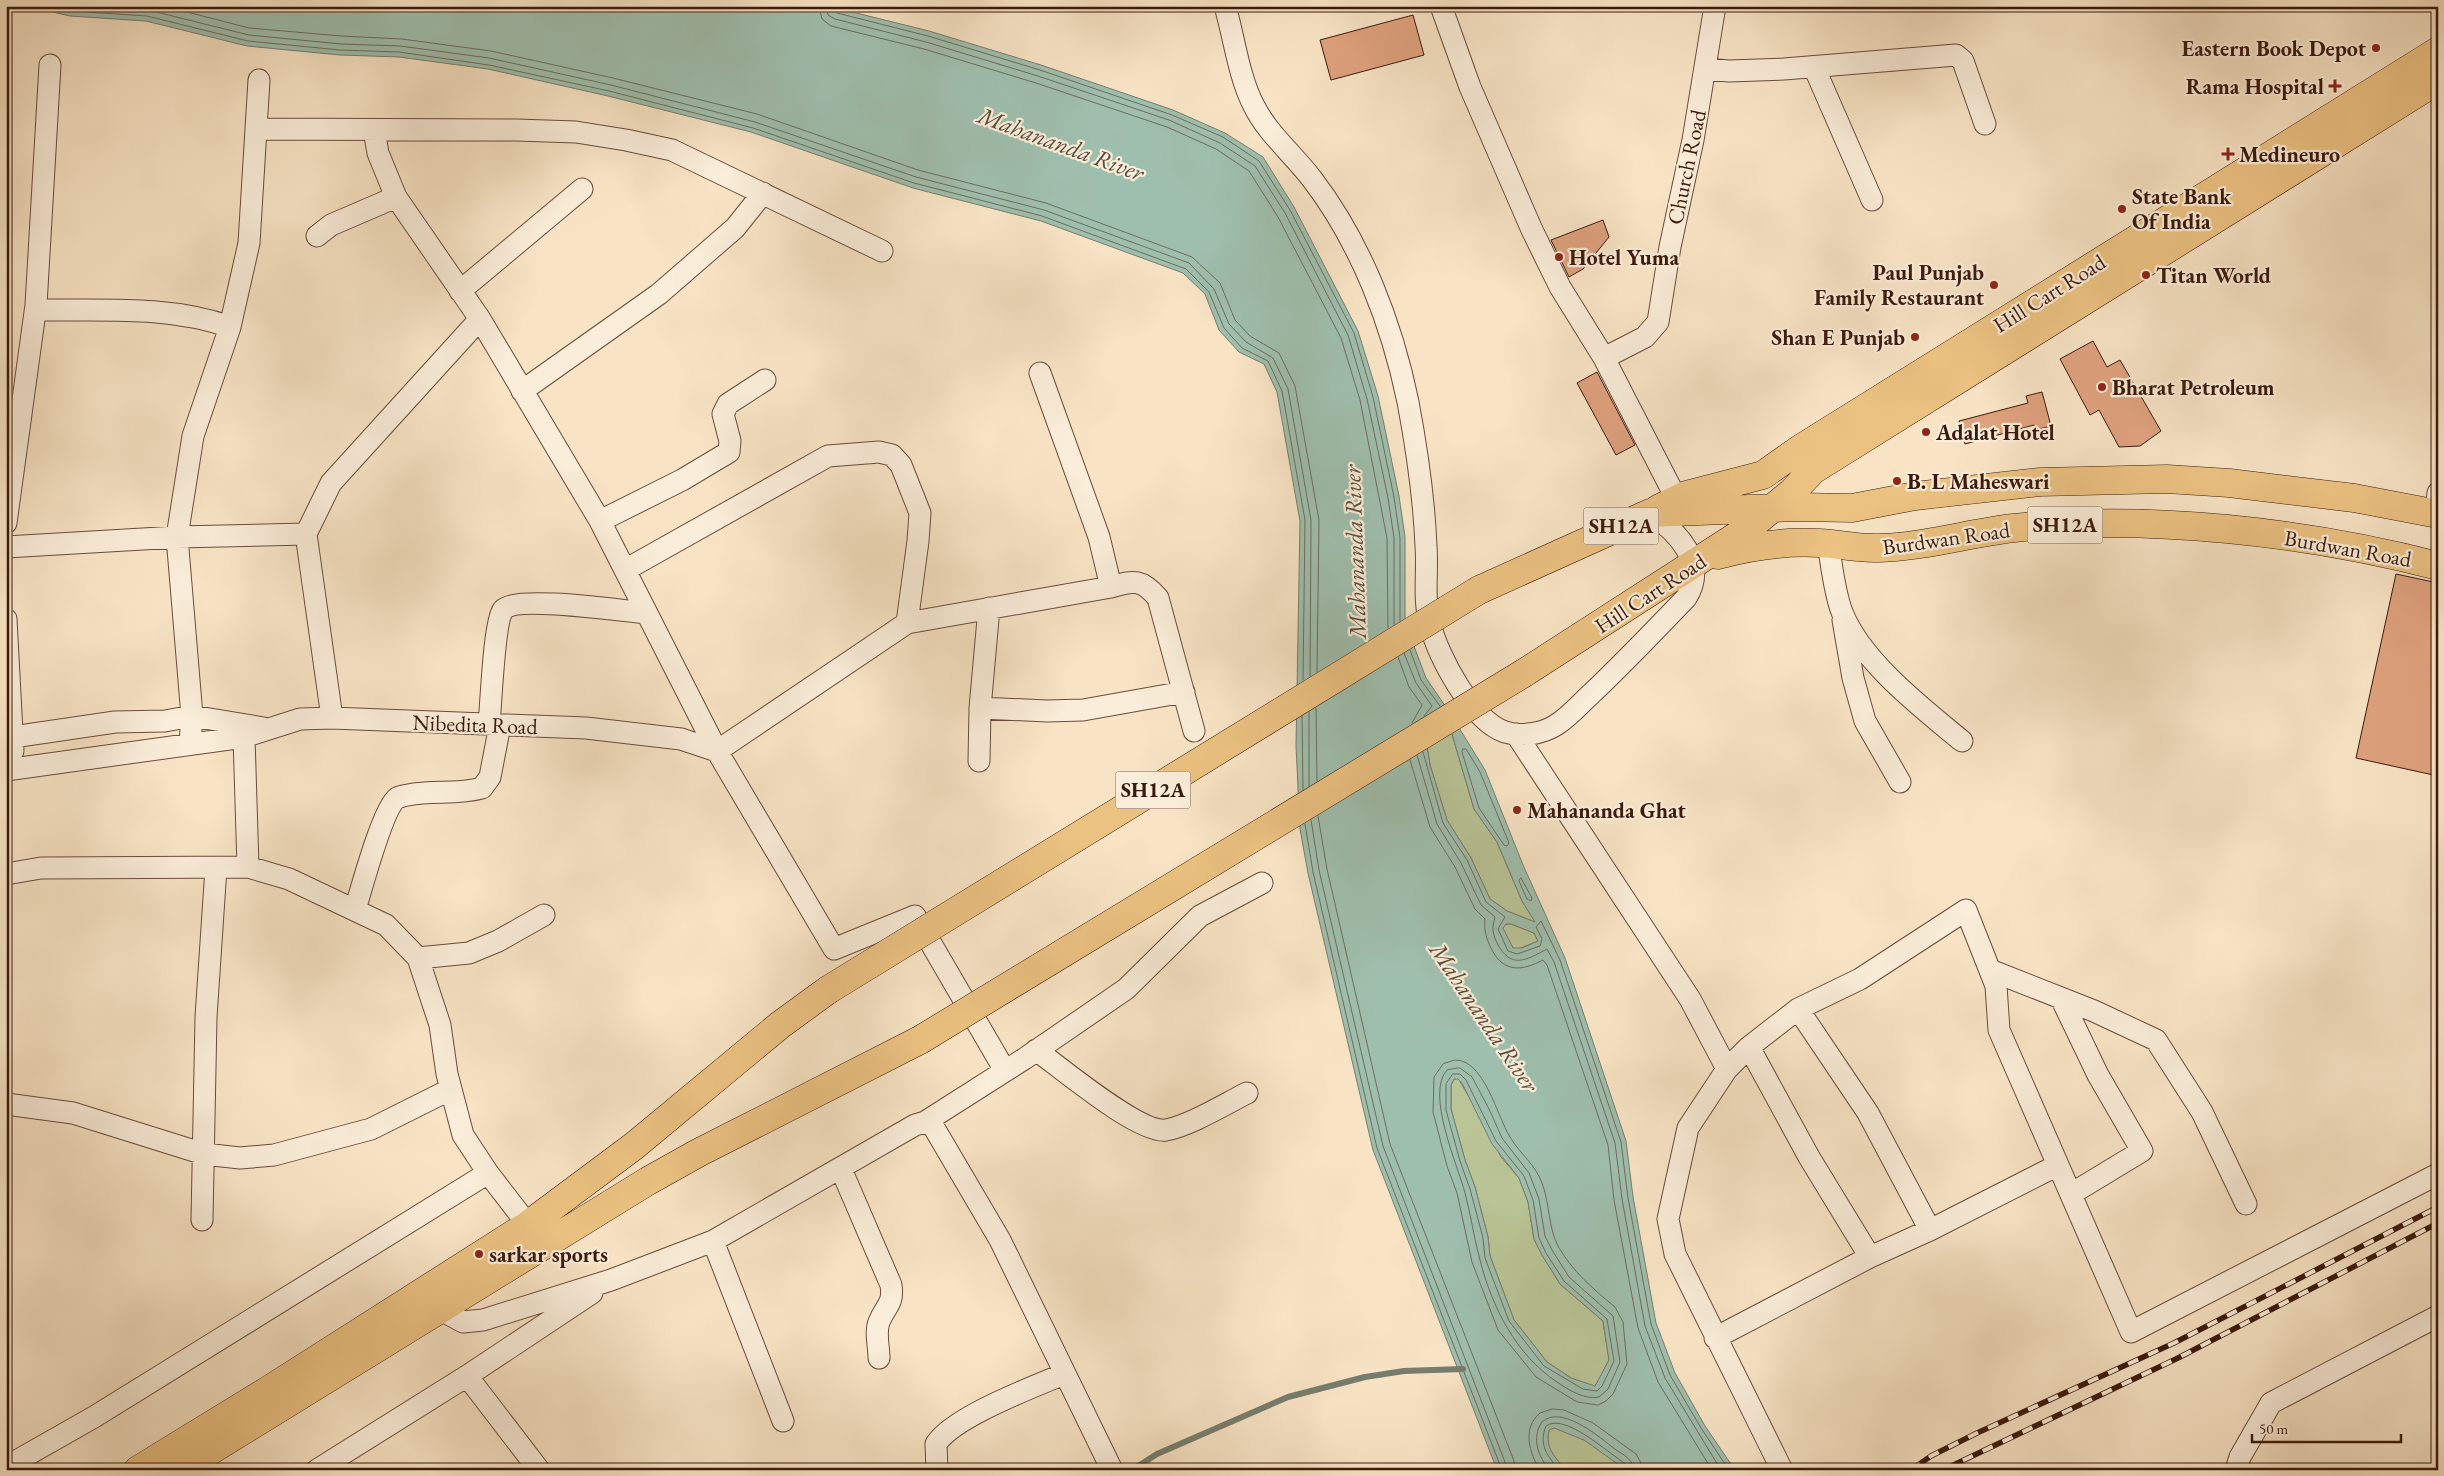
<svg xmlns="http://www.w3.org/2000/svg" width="2444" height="1476" font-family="'EB Garamond',serif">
  <rect width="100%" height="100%" fill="#f8e4c5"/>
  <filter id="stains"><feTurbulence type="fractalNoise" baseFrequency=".004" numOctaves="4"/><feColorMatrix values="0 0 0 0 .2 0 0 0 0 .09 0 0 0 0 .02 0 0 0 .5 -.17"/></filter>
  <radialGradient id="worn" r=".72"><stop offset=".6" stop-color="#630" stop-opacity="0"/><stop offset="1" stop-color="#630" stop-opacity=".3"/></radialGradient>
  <path fill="#bac597" stroke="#7a7052" d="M1446 722 1452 734 1474 809 1497 842 1522 901 1536 923 1507 911 1490 899 1471 858 1447 820 1430 765 1427 746Z
    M1506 924H1511L1534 933 1538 941 1516 950 1513 948 1502 928Z
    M1458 1078 1479 1114 1501 1157 1519 1178 1528 1202 1534 1239 1542 1255 1560 1284 1603 1321 1609 1360 1595 1387 1571 1378 1547 1362 1514 1320 1490 1256 1488 1237 1475 1187 1465 1160 1451 1109V1085L1454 1079Z
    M1550 1428C1573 1424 1607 1458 1626 1470H1565C1555 1456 1543 1447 1550 1428Z"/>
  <path fill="#9fbfae" stroke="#777d6e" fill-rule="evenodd" d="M26 6H828L929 31 1041 65 1173 110 1225 133 1263 157 1294 207 1358 331 1378 396 1399 496 1405 537V620L1412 641 1426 678 1448 710 1485 770 1523 865 1565 958 1626 1141 1633 1197 1656 1323 1675 1373 1705 1426 1735 1470H1626L1584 1440 1554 1428 1549 1430C1545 1449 1555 1456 1565 1470H1497L1373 1150 1308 873 1300 829 1296 746 1300 521 1277 392 1264 364 1239 352 1219 330 1205 294 1183 273 1041 221 913 188 751 132 608 96 488 69 399 57 340 55 247 46 146 21 70 16ZM1446 722 1452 734 1474 809 1497 842 1522 901 1535 922 1507 911 1490 899 1471 858 1447 820 1430 765 1427 746ZM1506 924H1511L1534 933 1538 941 1522 948H1513L1503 928ZM1454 1079H1458L1462 1083 1492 1144 1519 1178 1528 1202 1534 1239 1542 1255 1560 1284 1603 1321 1609 1360 1595 1386 1571 1378 1547 1362 1514 1320 1490 1256 1488 1237 1475 1187 1465 1160 1451 1109V1085Z"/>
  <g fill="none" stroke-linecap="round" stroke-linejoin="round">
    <path stroke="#6d6c5e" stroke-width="1" d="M53 6 71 11 147 16 248 41 340 50 399 52 489 65 609 91 753 128 914 183 1042 216 1186 269 1209 292 1224 328 1242 348 1268 361 1282 391 1305 520 1303 680
      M91 6 148 10 249 35 341 44 400 46 489 58 611 85 755 122 916 177 1044 210 1189 263 1214 289 1229 324 1246 342 1273 358 1288 389 1311 520 1310 676
      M164 6 249 28 341 36 402 39 491 51 613 78 757 114 918 170 1046 203 1192 257 1220 283 1235 320 1250 336 1279 353 1295 386 1319 520 1317 672
      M819 6 822 19 831 26 924 49 1036 83 1167 127 1216 149 1249 171 1278 217 1341 338 1360 400 1387 538 1388 628
      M826 6 828 15 835 19 926 42 1038 76 1169 120 1220 143 1255 166 1285 213 1348 335 1367 399 1388 498 1394 538V624
      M832 6 837 13 928 36 1040 70 1172 115 1223 137 1259 161 1290 210 1354 333 1373 397 1394 497 1400 538V621
      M1410 650 1421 680 1440 706
      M1404 653 1416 683 1432 706 1424 716
      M1398 657 1409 687 1422 705 1412 723
      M1316 708 1317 781
      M1309 712V786
      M1302 716 1303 790
      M1463 749H1466L1480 772 1509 843 1507 846 1504 845 1479 808 1462 752Z
      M1423 752 1443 823 1467 860 1486 902 1505 917 1498 929 1508 951 1517 954 1540 946 1542 939 1536 927 1541 921 1560 960 1621 1142 1628 1198 1651 1324 1670 1375 1701 1428 1729 1470
      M1417 755 1437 824 1461 863 1481 905 1495 917C1492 928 1492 932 1497 943 1511 970 1526 960 1547 949L1554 962 1615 1143 1622 1199 1645 1326 1665 1378 1721 1470
      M1410 760 1430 827 1455 867 1475 909 1485 919C1484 931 1486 938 1492 950 1504 973 1522 971 1543 960L1547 965 1608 1145 1614 1200 1638 1328 1658 1382 1712 1470
      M1318 816 1327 869 1390 1144 1514 1461 1515 1470
      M1311 820 1319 870 1383 1146 1508 1470
      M1305 824 1313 872 1377 1148 1502 1470
      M1521 878 1532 898 1531 901 1527 899 1519 881Z
      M1455 1060C1484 1059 1497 1116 1510 1137 1520 1154 1535 1164 1542 1183 1550 1204 1548 1227 1558 1246 1573 1272 1592 1288 1615 1307L1623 1322 1627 1364 1613 1394 1606 1401 1598 1405 1577 1402 1536 1377 1498 1330 1472 1262 1457 1193 1447 1166 1433 1112 1434 1077 1443 1064Z
      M1460 1068 1472 1077 1489 1109 1502 1138 1529 1173 1539 1199 1545 1236 1552 1250 1569 1277 1613 1316 1620 1362 1608 1389 1599 1397C1584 1400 1569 1390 1557 1382 1516 1355 1492 1307 1480 1260 1474 1239 1471 1215 1465 1193 1458 1166 1425 1093 1447 1070Z
      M1453 1074H1460L1466 1080 1496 1141 1524 1176 1533 1200 1539 1238 1546 1253 1564 1281 1607 1319 1614 1361 1602 1386 1597 1391 1583 1389 1544 1366 1509 1321 1485 1258 1483 1238 1470 1189 1460 1161 1446 1110V1084Z
      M1540 1470C1529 1453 1522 1428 1540 1413L1552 1409 1564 1410 1593 1423 1636 1454 1640 1461 1642 1470
      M1550 1470C1538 1457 1531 1438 1542 1422 1560 1405 1596 1434 1611 1446 1619 1453 1633 1457 1634 1470
      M1559 1470C1548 1456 1538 1445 1546 1426 1565 1412 1609 1454 1626 1464L1628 1470"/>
    <path stroke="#777d6e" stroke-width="6" d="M1132 1470 1157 1454 1288 1397 1365 1377 1404 1371 1463 1369"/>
  </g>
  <path fill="#dfa27e" stroke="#3b1a0d" d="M1413 15 1424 55 1331 80 1320 40Z
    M1603 220 1609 237 1583 269 1569 277 1551 240Z
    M2093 341 2107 367 2120 360 2161 431 2140 446 2119 447 2099 410 2090 415 2060 359Z
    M1597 372 1635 445 1616 455 1577 383Z
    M2042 392 2051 426 2035 430 2034 425 1965 444 1959 421 2028 403 2026 396Z
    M2396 574 2438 583V776L2356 758Z"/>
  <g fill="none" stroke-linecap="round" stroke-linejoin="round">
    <defs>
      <path id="minor" d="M1225 6C1234 37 1239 78 1254 106 1268 134 1293 154 1312 179 1361 243 1392 324 1408 402 1417 450 1424 497 1426 546 1428 572 1423 599 1430 624 1438 656 1472 721 1505 732 1521 737 1542 734 1556 725 1569 717 1580 704 1591 694 1624 663 1655 630 1686 598 1708 563 1678 532 1650 513
        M1441 6 1470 87 1532 230 1560 287 1604 358 1677 500
        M1814 67 1872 200
        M1706 69 1729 71 1784 69 1956 55 1963 61 1985 124
        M257 129 516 130 576 132 626 140 672 150 882 251
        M374 130 378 153 396 197 480 319 600 521 717 751 907 623 1111 587C1134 580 1142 579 1158 598L1194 731
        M317 236 331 225 396 197
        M460 291 582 189
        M36 310C100 311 169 305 230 327
        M1604 358 1645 337 1658 322 1670 247 1693 140 1715 6
        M1040 373 1099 537 1111 587
        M522 391 659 294 735 228 763 193
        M2436 513 2438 493
        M600 521 682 480 729 452 730 441 723 414 728 404 765 380
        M6 523 36 305 50 65
        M1828 544C1832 566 1834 591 1842 612 1861 661 1922 708 1962 741
        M6 547 177 537 306 534
        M625 570 828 456 879 452 892 455 901 465 920 513 918 541 907 623
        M6 619 13 751
        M1843 620 1853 678 1865 721 1900 782
        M980 708 1047 711 1083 710 1184 692
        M332 718 306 534 331 483 480 319
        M489 724C491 705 494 622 503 610 517 595 623 611 647 613
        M1516 734 1690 999 1727 1069
        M244 737 248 867
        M6 738 115 722 165 721 192 716 264 728
        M190 743 192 716 177 537 193 436 230 327 249 243 259 80
        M979 761 980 708 989 608
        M6 770 244 737 300 719 332 718 586 728 681 739 717 751 834 949 915 916 1004 1069
        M6 874 41 868 248 867 289 879 386 925 418 958 440 1025 447 1074 463 1135 488 1173 528 1225
        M355 910C361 890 383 808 397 798 399 797 406 795 408 795 433 790 457 795 482 788L490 777 500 725
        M418 958 469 953 498 941 544 915
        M1990 970 2094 1011 2156 1040 2202 1112 2246 1204
        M2061 998 2098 1075 2142 1151 2071 1194
        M1798 1009 1868 1113 1930 1230
        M1749 1047 1809 1157 1870 1257
        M1036 1050C1060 1067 1139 1134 1166 1130 1189 1126 1225 1104 1247 1093
        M6 1104 73 1113 204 1154 240 1158 274 1155 371 1129 451 1089
        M925 1122 1024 1059 1126 989 1200 916 1262 883
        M841 1169 891 1285C894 1305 885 1306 879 1322 875 1332 879 1347 879 1358
        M202 1220 206 1017 216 868
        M713 1241 783 1421
        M439 1309 463 1322 483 1320 611 1280 713 1241 915 1125 925 1122 933 1126 1000 1240 1112 1470
        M1715 1338 1870 1257 1930 1230 2058 1165
        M467 1376 539 1470
        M6 1467 94 1417 488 1173
        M317 1470 467 1376 592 1293
        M937 1470 936 1444C953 1417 1033 1387 1064 1374
        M1782 1470 1675 1254 1668 1219 1688 1128 1727 1069 1749 1047 1798 1009 1860 979 1966 910 1996 986 1999 1030 2131 1332 2438 1174
        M2236 1470 2240 1457 2271 1403 2438 1316"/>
      <path id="major" d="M1658 509 1686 495 1763 475 1800 449 2438 51
        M1718 555C1752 546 1785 541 1819 543 1839 544 1859 549 1879 548 1924 547 1969 533 2014 528 2148 514 2308 532 2438 566
        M1479 590 1650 513 1799 507 1852 508 1915 496 2040 482 2167 479 2229 483 2354 498 2438 514
        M1524 673 1746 530 1792 492 1813 470 2438 80
        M138 1470 267 1391 528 1225 634 1146 780 1025 828 990
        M179 1470 648 1181 698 1153 920 1040"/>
    </defs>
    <use href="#minor" stroke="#6a4c3b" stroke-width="23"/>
    <use href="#major" stroke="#3b1a0d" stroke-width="29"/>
    <use href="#minor" stroke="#faedd9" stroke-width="21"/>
    <use href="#major" stroke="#ecc282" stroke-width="28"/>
    <defs>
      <path id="rail" d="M1911 1470 1931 1456 1977 1433 2174 1343 2438 1207
        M1943 1470 2178 1358 2438 1223"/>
    </defs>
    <use href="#rail" stroke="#3b1a0d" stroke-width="5.5"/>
    <use href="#rail" stroke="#faedd9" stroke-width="4" stroke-dasharray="11" stroke-linecap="butt"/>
    <defs>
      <path id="major-bridge" d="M828 990 1479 590
        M920 1040 1524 673"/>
    </defs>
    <use href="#major-bridge" stroke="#3b1a0d" stroke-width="29" stroke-linecap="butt"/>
    <use href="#major-bridge" stroke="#ecc282" stroke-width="28"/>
  </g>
  <g fill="#8f2418" stroke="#faedd9" stroke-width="2">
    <circle cx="2376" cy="48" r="5"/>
    <path d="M2332.5 78.5h5v5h5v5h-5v5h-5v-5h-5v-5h5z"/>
    <path d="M2225.5 146.5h5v5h5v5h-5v5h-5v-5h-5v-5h5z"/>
    <circle cx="2122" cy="209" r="5"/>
    <circle cx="1559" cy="257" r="5"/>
    <circle cx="2146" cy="275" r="5"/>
    <circle cx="1994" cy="285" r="5"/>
    <circle cx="1915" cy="337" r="5"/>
    <circle cx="2102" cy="387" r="5"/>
    <circle cx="1926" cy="432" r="5"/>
    <circle cx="1897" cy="481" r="5"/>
    <circle cx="1517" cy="810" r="5"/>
    <circle cx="479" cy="1254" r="5"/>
  </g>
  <g text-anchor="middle" stroke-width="4.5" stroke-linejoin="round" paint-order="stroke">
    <g fill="#faedd9" stroke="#74594a" stroke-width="1">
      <rect x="2027.5" y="506.5" width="75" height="37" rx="4"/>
      <rect x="1583.5" y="507.5" width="75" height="37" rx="4"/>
      <rect x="1115.5" y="771.5" width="75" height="37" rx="4"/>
    </g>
    <g font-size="21" font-weight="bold" fill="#3b1a0d">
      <text x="2065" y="532">SH12A</text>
      <text x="1621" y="533">SH12A</text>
      <text x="1153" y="797">SH12A</text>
    </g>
    <g font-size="22" font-weight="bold" fill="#3b1a0d" stroke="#faedd9" text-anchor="start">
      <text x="2366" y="56" text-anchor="end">Eastern Book Depot</text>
      <text x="2324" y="94" text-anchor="end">Rama Hospital</text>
      <text x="2239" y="162">Medineuro</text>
      <text x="2132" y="204">State Bank<tspan x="2132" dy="25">Of India</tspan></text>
      <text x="1569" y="265">Hotel Yuma</text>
      <text x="1984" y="280" text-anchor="end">Paul Punjab<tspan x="1984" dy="25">Family Restaurant</tspan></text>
      <text x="2156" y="283">Titan World</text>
      <text x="1905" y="345" text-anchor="end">Shan E Punjab</text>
      <text x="2112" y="395">Bharat Petroleum</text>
      <text x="1936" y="440">Adalat Hotel</text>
      <text x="1907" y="489">B. L Maheswari</text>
      <text x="1527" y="818">Mahananda Ghat</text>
      <text x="489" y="1262">sarkar sports</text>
    </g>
    <g font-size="22" fill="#3b1a0d" stroke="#faedd9">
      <text transform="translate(1686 167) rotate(-78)" y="8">Church Road</text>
      <text transform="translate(2049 293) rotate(-32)" y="8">Hill Cart Road</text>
      <text transform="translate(1946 538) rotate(-8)" y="8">Burdwan Road</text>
      <text transform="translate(2348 548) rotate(10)" y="8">Burdwan Road</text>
      <text transform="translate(1650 593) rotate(-33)" y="8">Hill Cart Road</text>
      <text transform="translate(475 724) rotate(2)" y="8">Nibedita Road</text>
    </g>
    <g font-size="24" font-style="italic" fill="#594c3d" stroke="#faedd9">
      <text transform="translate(1061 144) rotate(20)" y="8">Mahananda River</text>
      <text transform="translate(1355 552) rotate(-92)" y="8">Mahananda River</text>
      <text transform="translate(1484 1017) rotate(56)" y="8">Mahananda River</text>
    </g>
  </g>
  <rect width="2444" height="1476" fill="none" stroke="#f8e4c5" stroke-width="25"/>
  <rect x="8" y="8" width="2429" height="1461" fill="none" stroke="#3b1a0d" stroke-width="2.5"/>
  <rect x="12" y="12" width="2419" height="1451" fill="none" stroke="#3b1a0d"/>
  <path d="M2252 1434v8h149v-8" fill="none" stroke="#3b1a0d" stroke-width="2.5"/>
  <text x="2259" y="1434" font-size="15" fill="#3b1a0d" stroke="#faedd9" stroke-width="4" paint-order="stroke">50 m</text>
  <rect width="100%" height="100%" filter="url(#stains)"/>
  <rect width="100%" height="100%" fill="url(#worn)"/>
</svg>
